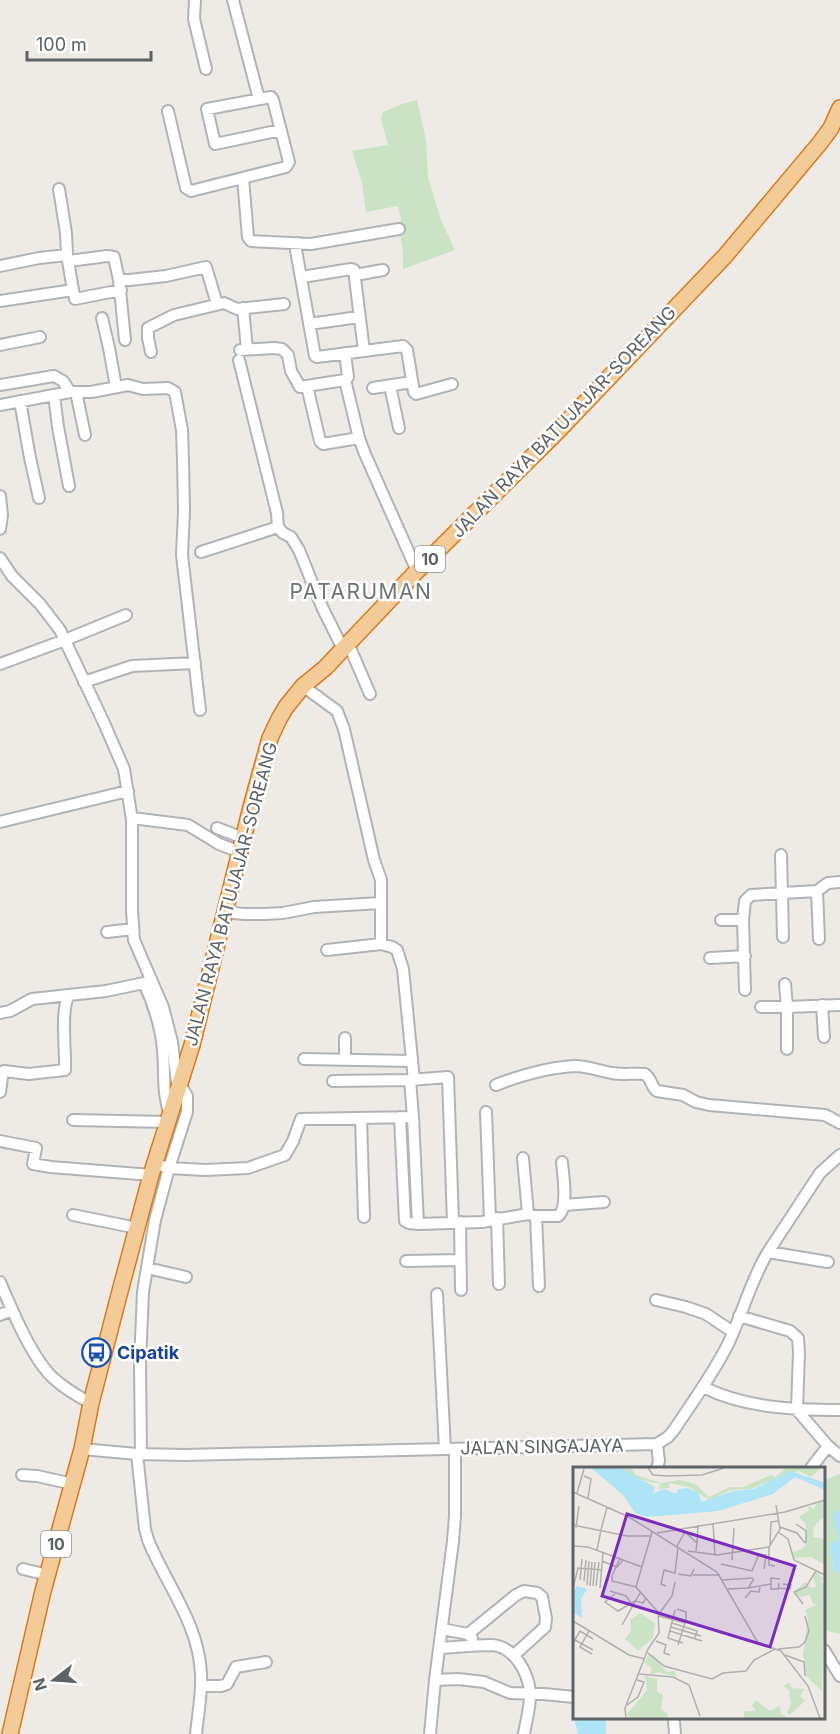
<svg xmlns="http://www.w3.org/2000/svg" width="840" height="1734" font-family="Inter,sans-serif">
  <rect width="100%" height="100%" fill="#eeebe6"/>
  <path fill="#cae3c5" d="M417 100 426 140 428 177 441 220 455 250 403 269V253L399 225 401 219 398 206 366 212 362 183 352 151 388 145 381 119 383 112 402 104Z
    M840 1474V1508L838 1509 834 1527 838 1536 832 1556 834 1571 840 1574V1634L824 1630V1480Z"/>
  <path fill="#ade4f6" d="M840 1508V1574L834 1571 832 1556 830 1553V1543L837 1540 838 1536 834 1527 833 1515Z
    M574 1709V1718H606V1734H578L573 1714Z"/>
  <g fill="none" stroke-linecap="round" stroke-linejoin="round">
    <defs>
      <path id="minor" d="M195 0 194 19 206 69
        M233 0 259 99
        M168 111 186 188 191 191 286 167 289 162 273 100 271 97 207 109 215 144 281 130
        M243 178 248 237 251 241 311 244 399 229
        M297 243 296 250 315 356 317 357 403 346 407 350 414 392 416 394 452 384
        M67 255 73 290
        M69 261 107 256 114 257 119 280 125 340
        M0 266 39 258 67 255 66 233 59 189
        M355 275 383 270
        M302 277 351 269 354 270 364 351
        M119 280H129L166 276 206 267 217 304
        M0 301 73 290 75 299 121 290
        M243 308 247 349
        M102 318 109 348 116 387
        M309 324 359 317
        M0 345 40 337
        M240 350 274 348 282 349 288 355 291 371 300 387 345 380 359 438 365 454 417 571
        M151 352 148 338V328L174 315 224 303 237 309 284 304
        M239 360 277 513 278 527 283 533 291 537 299 550 322 607 343 649
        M345 380 348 377 345 353
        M0 385 54 376 63 381 70 392H91L128 385 143 389 168 388 175 392 182 430 183 460 184 511 182 555 200 710
        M307 386 320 441 323 444 359 438
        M390 386 399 428
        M373 388 412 382
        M76 392 85 435
        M54 395 58 427 69 486
        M20 401 30 458 39 498
        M0 405 70 392
        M0 496 2 515 0 529
        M201 552 278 527
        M0 558 12 576 40 604 60 630 104 723 124 769 132 820V910L134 940 163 1007 172 1042 177 1083
        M348 643 370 694
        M0 664 65 640 126 615
        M84 682 132 666 195 663
        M303 686 337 711 344 729 374 860 381 880V944
        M132 818 188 825 219 844 240 852
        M0 822 128 791
        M217 828 243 838
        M781 855 783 937
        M817 891 819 939
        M225 912 244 914H264L283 913 314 907 380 903
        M721 920H743
        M107 932 133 929
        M327 950 381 944 392 947 397 950 403 969 414 1080
        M710 958 745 956
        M148 982 144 983C154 1005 161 1026 163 1050 165 1073 162 1093 170 1115
        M785 984 787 1007V1049
        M745 990 743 920 745 901 751 895 817 891 828 883 840 882
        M822 1005 824 1037
        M761 1007H787L840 1005
        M0 1013 10 1011 32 999 69 995
        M345 1038V1060
        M304 1059 412 1061
        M410 1080 448 1077 453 1222
        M333 1081 410 1080 413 1117
        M496 1085C518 1076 550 1067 575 1066 588 1066 599 1071 612 1073 623 1075 634 1073 645 1074 652 1079 651 1087 657 1091L683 1095 696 1102 709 1105 825 1115 840 1123
        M0 1092 2 1077 4 1071 29 1074 65 1070C66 1051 60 1010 69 995L106 991 144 983
        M486 1112 490 1219
        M400 1117 405 1221 409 1223 418 1224
        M361 1118 364 1217
        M73 1120 167 1122
        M0 1141 36 1148 33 1164 51 1167 151 1175
        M523 1158 528 1214
        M155 1164 169 1168 205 1170 248 1168 285 1155 293 1141 301 1119 413 1117 418 1224 482 1222 528 1214 536 1216H558C569 1208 563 1176 562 1162
        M564 1205 604 1202
        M73 1215 137 1228
        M536 1216 539 1286
        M497 1218 499 1284
        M460 1222 461 1290
        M768 1252 828 1262
        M406 1261 460 1260
        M147 1268 186 1277
        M0 1282C12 1310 31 1356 52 1377 63 1387 77 1396 91 1403
        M437 1294 445 1449
        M656 1300 686 1307 706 1314 733 1332
        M0 1315 12 1310
        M739 1316 790 1331 798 1338 799 1352 797 1410 828 1446 840 1456
        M703 1387C745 1408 794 1410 840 1410
        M657 1444 659 1461 657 1468
        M82 1449 137 1454 185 1455 657 1444 668 1437 674 1430C693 1401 714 1373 729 1342 743 1312 751 1280 768 1252L820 1173 840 1155
        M137 1454 145 1529 148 1540C166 1584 199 1624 201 1674 202 1694 198 1714 196 1734
        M141 1454 140 1363 143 1292 155 1220 169 1168 187 1112V1096L180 1084
        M811 1468 828 1446
        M22 1475 37 1476 73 1484
        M23 1569 48 1575
        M442 1629 468 1634 472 1638
        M468 1634 516 1595 524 1591 537 1593 542 1597 546 1618 545 1627 514 1655
        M440 1648C457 1647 475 1645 491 1645 514 1646 528 1672 530 1692 531 1705 526 1721 524 1734
        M824 1650 840 1676
        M435 1680 458 1679 484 1682 510 1693 544 1694 574 1697
        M201 1686H221L227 1684 236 1667 266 1662
        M674 1722 675 1734
        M430 1734 435 1680 453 1541 455 1516V1449"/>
      <path id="highway" d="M10 1734 43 1591 82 1449 91 1403 119 1295 151 1175 192 1045 251 807 270 738 279 719 286 707 303 686 325 668 417 571 557 432 725 256 820 143 831 128 840 108"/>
    </defs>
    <use href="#minor" stroke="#b1b4b6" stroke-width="14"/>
    <use href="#highway" stroke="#dc7a17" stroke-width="18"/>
    <use href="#minor" stroke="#fff" stroke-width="10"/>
    <use href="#highway" stroke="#f2cb98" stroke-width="15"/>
  </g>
  <defs>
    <symbol id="bus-ring" viewBox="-11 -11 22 22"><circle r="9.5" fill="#fff" stroke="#1a4fb4" stroke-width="1.5"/><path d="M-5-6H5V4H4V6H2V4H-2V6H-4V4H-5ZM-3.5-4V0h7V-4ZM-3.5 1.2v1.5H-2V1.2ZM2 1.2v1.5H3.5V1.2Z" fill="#1a4fb4"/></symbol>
  </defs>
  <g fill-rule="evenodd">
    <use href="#bus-ring" x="80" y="1336" width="33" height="33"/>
  </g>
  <g text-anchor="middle" stroke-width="5" stroke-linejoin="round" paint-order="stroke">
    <g fill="#fff" stroke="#8e9192" stroke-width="1.5">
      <rect x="415" y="546" width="30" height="26" rx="4.5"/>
      <rect x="41" y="1531" width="30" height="26" rx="4.5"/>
    </g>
    <g font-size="16" font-weight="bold" fill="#5d6264">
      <text x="430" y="565">10</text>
      <text x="56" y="1550">10</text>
    </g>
    <g font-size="18" fill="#5d6264" stroke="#fff">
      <text transform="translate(564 422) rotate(-46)" y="6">JALAN RAYA BATUJAJAR-SOREANG</text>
      <text transform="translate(231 894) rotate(-75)" y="6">JALAN RAYA BATUJAJAR-SOREANG</text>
      <text transform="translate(542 1447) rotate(-1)" y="6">JALAN SINGAJAYA</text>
    </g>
    <g font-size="18" font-weight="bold" fill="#164399" stroke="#fff" text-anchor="start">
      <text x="117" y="1359">Cipatik</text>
    </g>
    <g font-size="21" letter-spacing="1.5" fill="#6e7476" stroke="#fff">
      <text x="361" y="599">PATARUMAN</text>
    </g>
  </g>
  <g transform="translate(573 1467)">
    <rect width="252" height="252" fill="#eeebe6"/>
    <path d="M47 1H58L63 8 88 16 107 13 123 17 136 30 157 20H170L198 8 202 10 213 1H248L238 10 226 4 214 7 178 22 158 23 136 33 116 20 97 16 96 21 85 22 88 17 59 11ZM246 34H252V52L249 51 241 60 240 70 252 72 251 97 238 90 221 91 218 86 231 81 233 75V57L226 50 235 44 236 38 240 42ZM244 105 252 113 247 114 252 117 249 224 233 209 230 188 235 151 232 143 245 137H240L237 128 227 130 221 125 232 115 238 121 243 120 240 110ZM67 146 82 156 80 171 65 184 52 172 58 164 57 153ZM76 187 82 189 93 205 102 204 104 210 85 205 77 208 79 201 71 196ZM72 209 84 212V225L90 228 88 242 95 247 94 251H57L54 247 74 223ZM216 216 219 221 232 222 227 229 232 234 217 248 214 246 218 237 216 223 210 219ZM183 233 197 244 207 239 208 247 216 251H171V244H183L179 239Z" fill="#cae3c5"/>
    <path d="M18 1H47L82 20 80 27 91 22 103 27 105 22 115 21 126 26 128 35 160 24 181 22 218 4 252 16V23L222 10 200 27 145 44 74 50 62 46 51 29ZM4 119 14 122 8 132 9 151 0 145V126Z" fill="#ade4f6"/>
    <path fill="none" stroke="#b0b0ae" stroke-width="1.5" d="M75 1 80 8 94 9 129 8 151 1M11 9 18 12 15 31M0 25 56 50 144 105 185 176 208 184 235 219 247 251M4 26 11 2M140 56 142 88M223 57 233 64V76M0 58 54 69H77M207 60 224 66 232 76M3 61 6 39M28 63 34 40M205 65 215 72 221 93 252 108M84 66 212 45 252 33M124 76 125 58M197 77 198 55 205 54M0 79 15 80 69 100M104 79 112 65 124 76 123 84M196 80V98L202 99M24 83 28 63M115 84 144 88 196 80 207 62 203 38M159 93 161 61M29 94 44 100 50 93M148 97 179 104 186 87 193 88 191 102M105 107 118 109 121 102M120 108H147M39 109V114L63 120M39 109 47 91M7 113 9 92M149 113 180 111M11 114 13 93M206 116 205 122H198V111L207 112M14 118 16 94M17 119 19 95M20 119 22 95M23 119 26 95M93 119 88 117 91 103 102 106 105 80M0 121 5 101 29 103M27 121 30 86M175 121 198 117M205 121 217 122 218 118 210 117M155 122 175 121 181 112M37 124 53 129 58 136M42 127 32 135 45 144 62 134 70 136 73 131M172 131 178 124 186 125 187 120M230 137 221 125 233 120 243 104M104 142 113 145V156M102 143 95 171 110 176M86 147 99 129 102 115M86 149 112 156 105 178M0 154 56 188 72 192M99 156 124 164 122 171M49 158 67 126M98 160 128 169M16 164 7 180 19 187M97 164 129 174M2 173 20 183M83 174 93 178 91 186 97 188M0 176 7 164 20 172M205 182 226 180 232 175 236 164 232 149M75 186 91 199 139 212 150 206 173 204 181 193 202 182M212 188 231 195 232 209M66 207 100 210 116 218 127 249M54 238 65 230 71 215 64 213M53 251 52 241 75 182 86 166 85 145 63 120 79 65"/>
    <path fill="#7b2cbf" fill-opacity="0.15" stroke="#7b2cbf" stroke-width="3" d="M54 47 222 99 197 180 29 129Z"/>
    <rect width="252" height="252" fill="none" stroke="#5d6264" stroke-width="3"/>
  </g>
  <g transform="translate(54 1680) rotate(253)" stroke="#ffffff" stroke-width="4.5" paint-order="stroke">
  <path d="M0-4.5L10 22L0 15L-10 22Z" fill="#5d6264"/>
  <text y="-9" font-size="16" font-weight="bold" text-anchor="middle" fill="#5d6264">N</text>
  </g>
  <path d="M27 51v9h124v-9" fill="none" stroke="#5d6264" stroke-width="3"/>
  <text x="36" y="51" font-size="18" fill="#5d6264" stroke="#ffffff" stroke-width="4.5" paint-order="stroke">100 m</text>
</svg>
